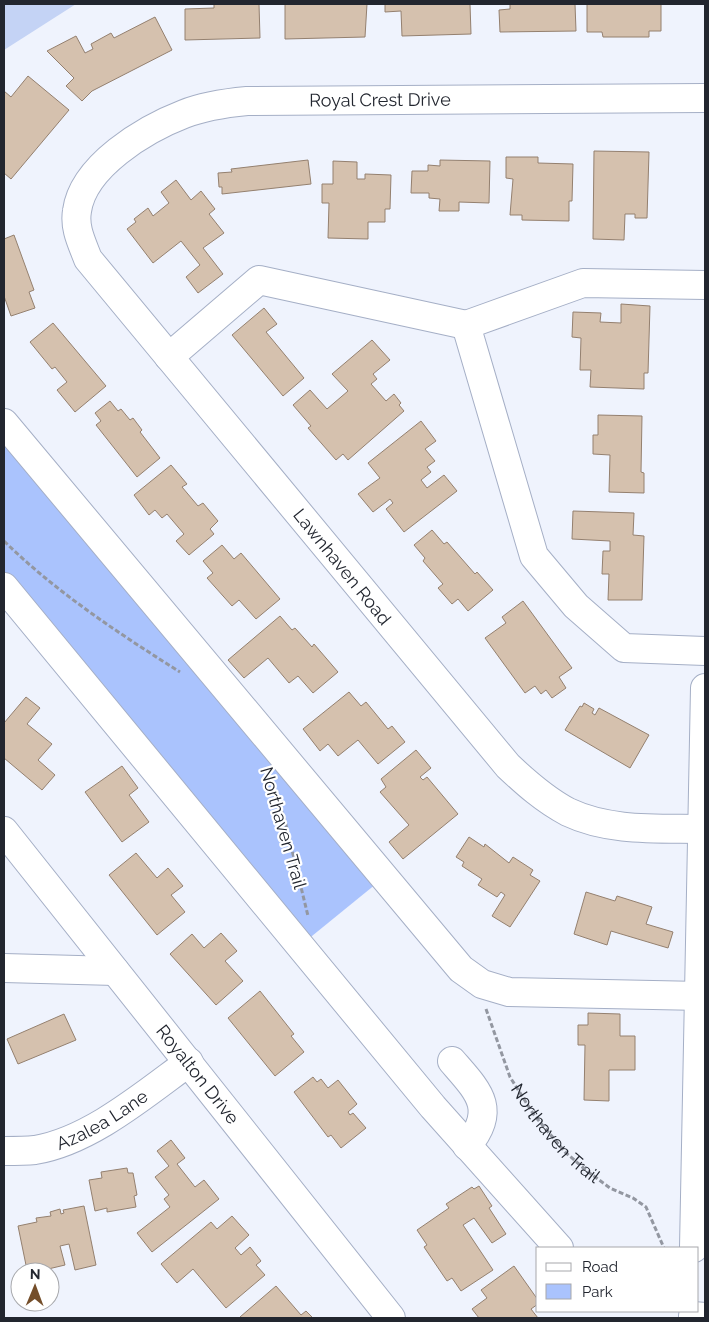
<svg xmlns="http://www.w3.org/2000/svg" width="709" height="1322" font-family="Raleway,sans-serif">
  <rect width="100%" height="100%" fill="#eff3fd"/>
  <path fill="#aac3fd" d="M4 413 387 875 296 949 4 597Z"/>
  <path fill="#c4d3f5" d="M4 4H76L4 50Z"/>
  <path fill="#d5c1ae" stroke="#94806f" d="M214 4H259L260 38 185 40V9L214 8Z
    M285 4H367L365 37 285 39Z
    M385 4H470L471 34 402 36 401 11 385 12Z
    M510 4H575L576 31 500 32 499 10 510 9Z
    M587 4H661V31H649V37H603L602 32H587Z
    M155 17 172 50 92 91 82 101 66 86 74 78 47 51 76 36 85 53 93 49 91 44 111 33 114 38Z
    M28 76 69 110 11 179 4 173V91L11 97Z
    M594 151 649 152 647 218H635V214H625L624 240 593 239Z
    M506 157H538V163L573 164 572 201H569V221L522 220V215H510L513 179 506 178Z
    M308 160 311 184 222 194V187H219L218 173 232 172 231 169Z
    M440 160 490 161 489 203 459 202V211H439L440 199 429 198V193H411L412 171H428V165L440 166Z
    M333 161 357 162V179H365V174L391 175 390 209H385V222H368V239L328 238 329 203H322V184H333Z
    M176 180 191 200 201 191 215 209 209 214 224 233 203 248 223 274 198 293 186 277 200 265 181 241 153 263 127 229 136 222 134 219 148 208 153 216 169 203 161 192Z
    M14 235 34 290 29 292 35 308 11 316 4 296V239Z
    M621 304 650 306 648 373H644V389L590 387 591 370H580L581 338 572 337 573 312 601 313 600 322 621 323Z
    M264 308 277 324 266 332 304 378 283 396 232 335Z
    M53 323 106 386 75 412 57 390 67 382 55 367 52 369 30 342Z
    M372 340 390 360 373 374 377 379 371 384 386 401 394 394 401 403 399 405 404 411 348 460 343 454 336 460 308 428 311 426 293 405 310 390 327 409 348 391 332 374Z
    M110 401 118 411 121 409 130 420 133 418 142 430 140 432 160 458 137 477 96 425 101 421 95 413Z
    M598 415 642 416 641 472 644 473V493L609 492 610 455 593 454V435H598Z
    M421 421 436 441 425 449 435 461 427 467 431 472 421 480 427 488 444 475 457 491 404 532 386 509 393 503 390 499 373 512 358 494 380 478 368 463Z
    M171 465 187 484 182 487 198 506 203 503 218 521 210 529 214 534 189 555 176 541 184 534 167 514 162 518 155 510 149 515 134 495Z
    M573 511 634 513 633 535 644 536 642 600H608L609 574H602L603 551H610V541L572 539Z
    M432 530 444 544 447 542 475 574 477 572 493 590 468 611 458 599 452 604 438 588 443 584 423 561 425 558 414 545Z
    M222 545 234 559 241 553 280 599 256 619 239 600 232 606 207 578 213 573 203 561Z
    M523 601 572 668 559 677 566 688 552 698 546 690 541 694 535 686 525 693 485 638 506 623 502 617Z
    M280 616 292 630 295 628 312 647 314 644 338 672 313 693 298 676 289 683 268 658 244 678 228 660Z
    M349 692 361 706 366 702 388 729 392 726 405 742 378 764 358 740 338 756 328 744 320 751 303 729Z
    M26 697 40 708 27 724 52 744 38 760 55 775 42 790 4 758V723Z
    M584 703 594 709 592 713 595 715 599 708 649 735 630 768 565 730 580 706 582 707Z
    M416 750 431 768 420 777 423 780 427 777 458 814 403 859 389 842 409 825 380 792 386 787 381 779Z
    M122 766 138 788 129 795 149 822 122 842 85 792Z
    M469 837 484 847 485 844 509 863 513 857 533 870 530 875 540 881 510 927 492 916 505 895 501 892 497 897 478 885 482 879 462 866 464 862 456 857Z
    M136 853 157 878 168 868 183 886 171 895 185 912 157 935 109 875Z
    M586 892 615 901 617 896 652 907 646 924 673 932 668 948 611 931 607 945 574 934Z
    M221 933 237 951 225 961 243 981 216 1005 170 954 192 934 204 948Z
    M260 991 294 1034 291 1036 304 1052 275 1076 228 1018Z
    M588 1013 620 1014V1036H635V1070H609V1101L584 1100 585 1045H578V1025H588Z
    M64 1014 76 1040 18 1064 7 1039Z
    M313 1077 317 1082 321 1079 328 1088 338 1080 357 1104 348 1112 350 1115 353 1113 366 1128 341 1148 331 1135 328 1137 294 1092Z
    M171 1140 185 1158 177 1164 195 1187 204 1180 219 1199 152 1252 137 1233 170 1207 164 1199 169 1195 155 1177 169 1166 157 1151Z
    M127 1168 128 1173H133L137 1195 134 1196 136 1207 107 1212V1208L95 1211 89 1180 102 1178 101 1172Z
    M479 1186 492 1206 489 1208 506 1234 492 1243 474 1218 463 1225 493 1270 461 1291 452 1278 447 1281 424 1247 427 1245 417 1230 449 1208 446 1204 472 1187 474 1189Z
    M84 1206 96 1265 75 1270 69 1244 60 1246 65 1265 44 1270 43 1266 27 1270 18 1226 37 1222 36 1218 51 1216 50 1212 60 1209 61 1214 64 1213 63 1210Z
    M232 1216 249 1235 235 1248 241 1255 250 1247 261 1261 256 1265 265 1275 226 1308 193 1269 177 1283 161 1264 211 1222 217 1229Z
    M514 1266 538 1300V1304L531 1309 538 1318H479L472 1309 487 1298 481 1290Z
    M276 1286 301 1315 306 1311 313 1318H241L240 1317Z"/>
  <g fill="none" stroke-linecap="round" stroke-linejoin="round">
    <defs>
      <g id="minor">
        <path d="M705 285 583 283 466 325 534 556 576 606 624 648 705 651"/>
        <path d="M169 357 259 280 466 325"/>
        <path d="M4 423 461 969 482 984 509 992 701 996"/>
        <path d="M4 587 433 1107 559 1248"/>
        <path id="s2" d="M704 829C659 828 610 832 568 812 545 800 526 783 508 766L88 259C82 243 74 228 77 211 83 166 145 129 184 114 204 106 226 103 247 101L705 98"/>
        <path id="s3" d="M4 831 391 1318"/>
        <path d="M4 968 115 971"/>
        <path d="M452 1061C478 1091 498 1109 467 1146"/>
        <path id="s4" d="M4 1151C14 1151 25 1151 35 1150 90 1141 145 1094 189 1062"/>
        <path d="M694 1248 705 688"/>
        <path d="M693 1316 705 1317"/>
      </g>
    </defs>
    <use href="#minor" stroke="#a5afc6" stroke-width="30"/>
    <g stroke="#9397a1" stroke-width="3" stroke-dasharray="5 2.5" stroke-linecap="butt">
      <path d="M4 541C56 592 118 633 180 672"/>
      <path d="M271 780 285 821 308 916"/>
      <path id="s1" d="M486 1009 510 1077 534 1115 565 1152 587 1171 610 1188 633 1198 646 1207 664 1248"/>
    </g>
    <use href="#minor" stroke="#fff" stroke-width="28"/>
  </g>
  <g text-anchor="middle" stroke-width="4.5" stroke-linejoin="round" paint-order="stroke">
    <g font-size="18" fill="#22262f" stroke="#fff">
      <text dy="6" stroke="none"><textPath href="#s2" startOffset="1270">Royal Crest Drive</textPath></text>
      <text transform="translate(342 567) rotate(51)" y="6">Lawnhaven Road</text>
      <text transform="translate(283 828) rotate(74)" y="6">Northaven Trail</text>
      <text dy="6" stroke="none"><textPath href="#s3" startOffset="311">Royalton Drive</textPath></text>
      <text dy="6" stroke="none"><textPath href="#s4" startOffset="105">Azalea Lane</textPath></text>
      <text dy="6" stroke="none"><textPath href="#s1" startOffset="145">Northaven Trail</textPath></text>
    </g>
  </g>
  <rect width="709" height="1322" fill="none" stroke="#22262f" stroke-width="10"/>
  <rect x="536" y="1247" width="162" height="65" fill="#ffffff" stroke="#a7a8ac"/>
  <rect x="546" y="1263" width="25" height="8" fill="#ffffff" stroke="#a7a8ac"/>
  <text x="582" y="1272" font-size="15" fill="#22262f">Road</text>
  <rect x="546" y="1284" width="25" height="15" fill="#aac3fd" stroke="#a7a8ac"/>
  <text x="582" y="1297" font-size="15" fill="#22262f">Park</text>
  <g transform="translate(35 1287) rotate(1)"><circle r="24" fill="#ffffff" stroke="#a7a8ac"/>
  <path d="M0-4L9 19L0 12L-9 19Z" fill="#744e2a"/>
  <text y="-8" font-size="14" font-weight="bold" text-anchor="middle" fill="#22262f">N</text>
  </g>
</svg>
